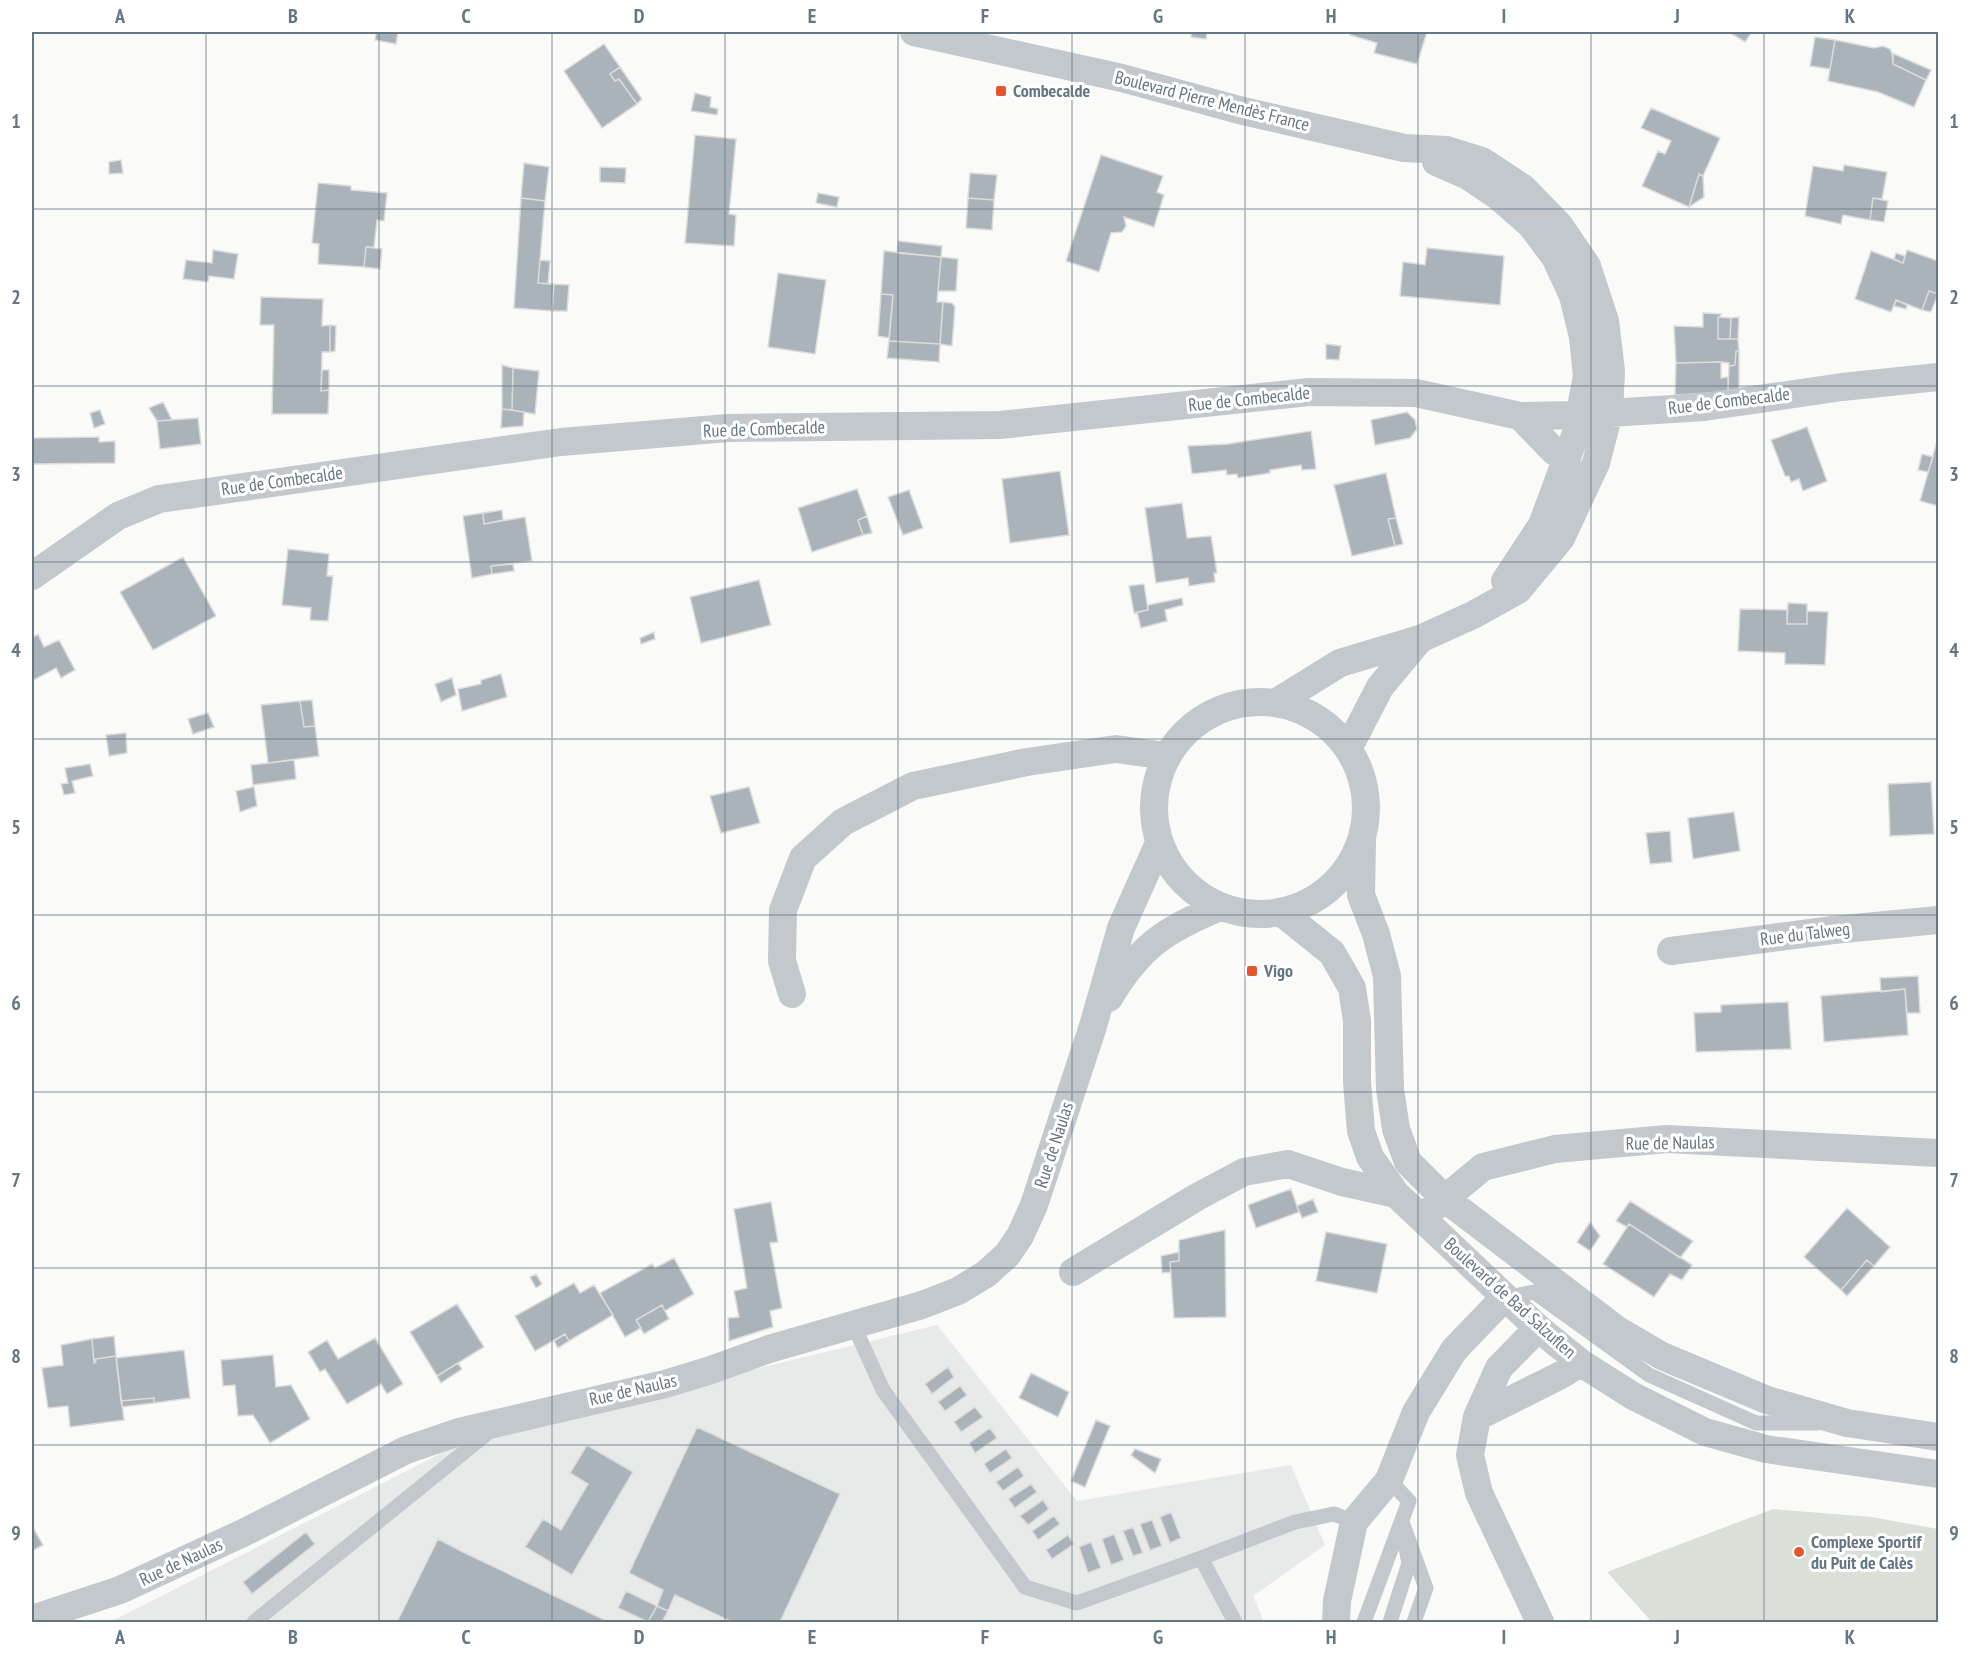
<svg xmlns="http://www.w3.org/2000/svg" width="1970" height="1654" font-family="'PT Sans Narrow',sans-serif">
  <rect width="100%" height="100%" fill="#fafaf8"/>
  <path fill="#e8e9e9" d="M937 1325 1077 1501 1291 1465 1325 1545 1253 1596 1264 1622H104L118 1618 473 1437Z"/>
  <path fill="#dadfd7" d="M1773 1509 1871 1517 1938 1529V1622H1652L1607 1572Z"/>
  <path fill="#aab3b9" stroke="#dcdcda" stroke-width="1.5" d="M376 32H398L396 44 375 40Z
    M1192 32H1207L1206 39 1191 37Z
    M1351 32H1427L1417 64 1374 53 1377 43 1350 35Z
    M1729 32H1752L1745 42Z
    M1815 37 1835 40 1830 69 1810 66Z
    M1835 40 1874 48 1883 46 1890 49 1893 56V64L1926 80 1914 107 1878 92 1828 81Z
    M604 44 620 67 610 74 615 81 619 79 637 104 602 128 564 71Z
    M1892 53 1931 70 1926 80 1893 64Z
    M620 67 642 99 637 104 619 79 615 81 610 74Z
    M695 93 711 97 710 107 718 109 717 115 691 111Z
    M1651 108 1720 138 1703 176 1699 174 1689 207 1642 186 1658 151 1665 154 1671 141 1641 128Z
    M695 135 736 139 729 214 736 215 734 246 685 243Z
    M1101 155 1163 176 1157 192 1164 195 1154 227 1124 217 1126 226 1122 232 1111 233 1099 272 1066 261Z
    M121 160 123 173 109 174V162Z
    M524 163 549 167 545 201 521 198Z
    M1844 165 1887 172 1882 199 1873 198 1870 220 1843 215 1841 224 1805 216 1813 166 1843 171Z
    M600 167 626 168 625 183 600 182Z
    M970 173 997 175 994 200 968 198Z
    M1699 174 1703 176 1704 197 1689 207Z
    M318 183 351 186V190L387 193 384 221 377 220 374 247H366L364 267 318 264 319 244 312 243Z
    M818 193 839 197 837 207 816 203Z
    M521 198 545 201 538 283 554 284 552 311 514 308Z
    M968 198 994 200 992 230 966 228Z
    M1873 198 1888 201 1884 222 1870 220Z
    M898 241 942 246 941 257 897 253Z
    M366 247 382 249 380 269 364 267Z
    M1427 248 1504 256 1500 305 1400 296 1403 262 1425 265Z
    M213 250 238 254 234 279 209 276 208 282 183 279 186 260 212 263Z
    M1907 250 1938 261V294L1929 291 1922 310 1896 300 1891 312 1855 299 1871 251 1903 263Z
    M884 251 941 257 937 302H943L940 344 889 341 893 295 881 294Z
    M1896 253 1905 256 1903 263 1894 259Z
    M941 257 958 259 956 291H938Z
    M540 260 550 261 548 284 538 283Z
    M778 273 826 280 815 354 768 347Z
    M554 284 569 285 567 311H552Z
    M1929 291 1938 294 1931 312 1922 310Z
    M881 294 893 295 889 338 878 336Z
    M261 297 323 299 322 326 330 325V352H322L321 391 329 390 328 414H272L274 325H260Z
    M1896 300 1907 305 1906 309 1894 306Z
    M943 302 952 303 955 307 952 346 940 344Z
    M1703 313 1721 314 1720 317H1718V339H1738L1739 351H1736L1735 365 1729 366V363L1721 362 1676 363 1674 326 1703 327Z
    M1718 317 1731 318 1730 339H1718Z
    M1739 317 1738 339H1730L1731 318Z
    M330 325 336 326 335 351 330 352Z
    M889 341 940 344 939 362 887 358Z
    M1326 344 1341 346 1339 360 1326 359Z
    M1736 351H1739V392H1728L1729 366 1735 365Z
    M1721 362V378L1728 377V392L1675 395 1676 363Z
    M502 365 513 368 512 410 502 409Z
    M513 368 539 371 535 414 512 410Z
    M322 370H329V390L321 391Z
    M163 402 172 420 157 421 149 408Z
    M502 409 524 412 523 426 501 428Z
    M100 410 105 424 94 428 90 413Z
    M1407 412 1415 420 1417 429 1410 438 1375 445 1371 420Z
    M198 418 201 444 160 449 157 421Z
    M1807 427 1827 481 1803 491 1799 479 1791 482 1789 476H1785L1771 440Z
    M1311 431 1316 469 1302 470 1301 465 1270 470V473L1238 478 1237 474 1227 475 1226 470 1192 474 1188 446 1228 444Z
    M99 437V442L115 441V463L32 464 33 438Z
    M1938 438V506L1920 501Z
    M1922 454 1933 457 1928 472 1918 470Z
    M1060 471 1069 535 1010 543 1002 479Z
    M1386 473 1396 518 1388 519 1395 546 1352 556 1334 485Z
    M857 489 867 516 858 520 863 535 812 552 798 508Z
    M909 490 923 528 903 535 888 497Z
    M1182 503 1187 538 1211 536 1217 573H1214L1215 582 1189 586 1188 578 1156 583 1145 508Z
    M502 510 503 520 484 524 483 513Z
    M483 513 484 524 525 517 532 561 491 566 492 574 472 578 463 516Z
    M867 516 872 533 863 535 858 520Z
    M1396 518 1403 544 1395 546 1388 519Z
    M288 549 329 554 327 576H333L328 621 310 620 311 608 282 605Z
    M183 557 216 616 153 650 120 592Z
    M513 564 514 571 492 574 491 566Z
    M759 580 771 625 701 643 690 597Z
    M1144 584 1148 610 1134 613 1129 586Z
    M1182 598 1183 605 1165 610 1167 621 1141 628 1137 612 1148 610V605Z
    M1788 603 1807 604V624H1787Z
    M1740 609 1787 610V624H1807V611L1828 612 1825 665 1785 664V653L1738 651Z
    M654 632 655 639 641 644 640 638Z
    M38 634 44 647 59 640 75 670 61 678 56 668 32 681V638Z
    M501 674 507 697 462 711 458 689 481 684V680Z
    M452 678 456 695 441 702 435 684Z
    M312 700 315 726 304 727 300 701Z
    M300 701 304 727 315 726 319 756 268 763 261 705Z
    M208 713 214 727 193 734 188 719Z
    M126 733 127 753 109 756 106 735Z
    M294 760 296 779 253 785 251 765Z
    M90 764 93 776 72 781 75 793 64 795 61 784 68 783 65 768Z
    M1931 782 1934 834 1890 836 1888 784Z
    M254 787 257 806 240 812 236 791Z
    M749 787 760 823 721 833 710 796Z
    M1734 812 1740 851 1693 859 1688 818Z
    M1670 831 1672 862 1650 864 1646 833Z
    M1918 976 1920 1013H1907L1905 989 1881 992 1880 978Z
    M1905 989 1908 1035 1824 1042 1821 996Z
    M1788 1002 1791 1049 1696 1052 1694 1013 1721 1012V1005Z
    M1291 1189 1299 1212 1256 1228 1248 1205Z
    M1313 1199 1318 1212 1302 1218 1297 1206Z
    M1630 1201 1693 1241 1680 1258 1629 1224 1627 1227 1616 1221Z
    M771 1202 778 1242 770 1243 782 1308 770 1311 773 1327 729 1341 728 1318 739 1317 734 1291 747 1288 734 1209Z
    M1847 1208 1890 1247 1874 1266 1867 1260 1841 1290 1804 1257Z
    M1590 1222 1600 1236 1590 1251 1577 1242Z
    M1629 1224 1692 1265 1682 1280 1670 1274 1654 1297 1603 1264Z
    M1225 1230 1226 1317 1174 1318 1170 1262 1179 1261V1240Z
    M1326 1232 1387 1244 1377 1293 1316 1281Z
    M1179 1252V1261L1170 1262 1171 1272 1162 1273 1161 1256Z
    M674 1258 694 1294 665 1311 662 1305 636 1320 641 1328 625 1337 600 1293 652 1264 655 1268Z
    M1867 1260 1874 1266 1847 1296 1841 1290Z
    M536 1274 542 1284 536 1288 530 1277Z
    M574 1283 580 1293 594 1285 613 1315 569 1341 565 1334 535 1351 515 1316Z
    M457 1304 484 1347 437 1376 410 1332Z
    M662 1305 669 1319 644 1334 636 1320Z
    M565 1334 569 1341 558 1348 554 1341Z
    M114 1336 116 1356 95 1359 96 1362 94 1363 92 1339Z
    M375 1338 403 1384 387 1394 381 1384 347 1404 325 1369 320 1372 308 1352 327 1340 338 1359Z
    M92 1339 94 1363 96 1362 95 1359 116 1356 124 1420 70 1427 68 1406 48 1408 42 1368 63 1365 61 1345Z
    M184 1350 190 1398 154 1403V1398L121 1401 116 1358Z
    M273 1355 276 1387 291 1385 310 1419 270 1443 253 1415 238 1416 235 1385 223 1386 221 1360Z
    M458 1363 462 1369 441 1383 437 1376Z
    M948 1367 954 1377 932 1394 925 1384Z
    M1031 1373 1069 1392 1058 1417 1019 1398Z
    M960 1386 967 1395 945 1411 938 1402Z
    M154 1398V1403L122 1407 121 1401Z
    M975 1407 983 1417 961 1432 954 1422Z
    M1096 1420 1110 1426 1085 1487 1071 1481Z
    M697 1427 840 1494 780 1622H732L675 1595 668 1611 657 1606 663 1590 629 1573Z
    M990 1428 997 1438 975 1453 969 1443Z
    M587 1445 633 1472 572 1575 525 1547 543 1519 561 1530 588 1484 570 1473Z
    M1006 1449 1012 1458 990 1473 984 1464Z
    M1135 1449 1161 1459 1155 1473 1131 1455Z
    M1018 1467 1024 1476 1003 1491 996 1482Z
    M1031 1484 1037 1492 1015 1508 1008 1499Z
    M1043 1500 1049 1509 1028 1525 1020 1516Z
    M1171 1512 1181 1538 1170 1543 1160 1517Z
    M1054 1516 1060 1524 1038 1540 1032 1531Z
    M1152 1520 1162 1546 1150 1550 1140 1524Z
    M32 1526 43 1545 32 1551Z
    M1133 1527 1143 1553 1133 1556 1123 1531Z
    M306 1532 315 1544 252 1594 243 1582Z
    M1114 1534 1124 1560 1111 1565 1102 1539Z
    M1068 1535 1074 1544 1052 1559 1046 1550Z
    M438 1539 463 1552 609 1622H397Z
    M1091 1542 1101 1568 1088 1573 1079 1547Z
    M626 1591 657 1606 648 1622 618 1608Z
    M657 1606 668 1611 662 1622H648Z"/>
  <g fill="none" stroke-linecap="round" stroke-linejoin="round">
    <path stroke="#c3c8cc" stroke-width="15" d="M1504 1298 1534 1292 1649 1375 1756 1423H1817
      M854 1326 883 1390 1025 1587 1077 1603 1201 1558
      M1402 1522 1426 1588 1414 1622
      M254 1622 489 1432
      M1235 1622 1201 1558 1295 1522 1334 1514 1354 1522
      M1364 1622 1409 1501 1389 1480
      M1390 1622 1409 1563 1406 1548"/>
    <path stroke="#c3c8cc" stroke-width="28" d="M914 32 1122 78 1239 110 1404 148 1447 150 1482 161 1523 188 1559 225 1587 266 1605 321 1611 371 1609 413 1596 463 1561 538 1518 590 1473 615 1420 639 1340 663 1277 702
      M1436 162 1468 176 1499 197 1531 225 1555 257 1573 296 1583 337 1587 376 1576 433 1542 525 1505 581
      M1567 459 1554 451 1520 416 1578 415 1704 407 1842 387 1938 377
      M32 576 118 516 159 499 561 442 728 428 1000 425 1309 392 1416 393 1520 416
      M1154 808a106 106 0 1 1 212 0a106 106 0 1 1-212 0Z
      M1349 747 1380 687 1420 639
      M1362 841 1361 895 1376 934 1387 976 1390 1089 1396 1129 1408 1162 1444 1198 1616 1329 1662 1356 1767 1400 1847 1423 1938 1437
      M1281 912 1332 953 1352 988 1357 1021V1082L1361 1131 1370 1157 1396 1194 1538 1328 1581 1363 1633 1396 1705 1432 1766 1449 1938 1474
      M1671 951 1833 930 1938 920
      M792 994 782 961 783 910 803 858 843 822 913 786 1027 762 1116 749 1166 756
      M1109 998C1139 947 1166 929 1220 907
      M1431 1210 1483 1167 1555 1149 1667 1139 1938 1153
      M1073 1272 1197 1197 1244 1172 1288 1164 1342 1182 1396 1194
      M1538 1328 1499 1368 1477 1417 1470 1455 1479 1493 1540 1622
      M1477 1417 1559 1376 1581 1363
      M32 1619 120 1590 245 1532 406 1450 459 1432 665 1384 708 1371 769 1349 922 1305 958 1291 986 1274 1007 1255 1020 1236 1034 1205 1093 1026 1121 928 1159 843
      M1336 1622 1337 1601 1354 1522 1389 1480 1416 1412 1454 1350 1504 1298"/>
  </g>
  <path fill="none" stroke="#657683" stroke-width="1.5" stroke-opacity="0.55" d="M206 32V1622M379 32V1622M552 32V1622M725 32V1622M898 32V1622M1072 32V1622M1245 32V1622M1418 32V1622M1591 32V1622M1764 32V1622M32 209H1938M32 386H1938M32 562H1938M32 739H1938M32 915H1938M32 1092H1938M32 1268H1938M32 1445H1938"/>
  <g fill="#e4572e" stroke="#fff" stroke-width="2">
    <rect x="995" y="85" width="12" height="12" rx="3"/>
    <rect x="1246" y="965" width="12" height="12" rx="3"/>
    <circle cx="1799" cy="1552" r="6"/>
  </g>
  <g text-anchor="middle" stroke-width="6" stroke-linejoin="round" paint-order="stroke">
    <g font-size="18" font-weight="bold" fill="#657683" stroke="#fff" text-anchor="start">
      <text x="1013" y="97">Combecalde</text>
      <text x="1264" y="977">Vigo</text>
      <text x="1811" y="1548">Complexe Sportif<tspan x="1811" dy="21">du Puit de Calès</tspan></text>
    </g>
    <g font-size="18" fill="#657683" stroke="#fff">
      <text transform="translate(1212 101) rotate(14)" y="6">Boulevard Pierre Mendès France</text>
      <text transform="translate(1249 399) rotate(-6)" y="6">Rue de Combecalde</text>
      <text transform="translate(1729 401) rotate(-7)" y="6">Rue de Combecalde</text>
      <text transform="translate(764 429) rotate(-2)" y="6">Rue de Combecalde</text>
      <text transform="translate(282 481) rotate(-8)" y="6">Rue de Combecalde</text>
      <text transform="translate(1805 934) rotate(-7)" y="6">Rue du Talweg</text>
      <text transform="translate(1670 1143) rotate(-1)" y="6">Rue de Naulas</text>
      <text transform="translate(1054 1145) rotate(-72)" y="6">Rue de Naulas</text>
      <text transform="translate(1510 1298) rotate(42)" y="6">Boulevard de Bad Salzuflen</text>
      <text transform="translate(633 1390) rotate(-13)" y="6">Rue de Naulas</text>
      <text transform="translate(181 1562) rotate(-25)" y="6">Rue de Naulas</text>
    </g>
  </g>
  <rect width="1970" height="1654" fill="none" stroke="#ffffff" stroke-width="66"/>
  <rect x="33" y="33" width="1904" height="1588" fill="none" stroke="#657683" stroke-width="2"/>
  <g font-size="20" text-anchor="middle" font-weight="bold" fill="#657683">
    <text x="120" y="23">A</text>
    <text x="293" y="23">B</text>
    <text x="466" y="23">C</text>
    <text x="639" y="23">D</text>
    <text x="812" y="23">E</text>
    <text x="985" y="23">F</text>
    <text x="1158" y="23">G</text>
    <text x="1331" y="23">H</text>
    <text x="1504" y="23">I</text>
    <text x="1677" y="23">J</text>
    <text x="1850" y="23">K</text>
    <text x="16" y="128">1</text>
    <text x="1954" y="128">1</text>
    <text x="16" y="304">2</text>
    <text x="1954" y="304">2</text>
    <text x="16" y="481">3</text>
    <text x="1954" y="481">3</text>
    <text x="16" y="657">4</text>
    <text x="1954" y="657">4</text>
    <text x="16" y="834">5</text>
    <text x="1954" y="834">5</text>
    <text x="16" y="1010">6</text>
    <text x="1954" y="1010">6</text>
    <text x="16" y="1187">7</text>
    <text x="1954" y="1187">7</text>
    <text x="16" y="1363">8</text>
    <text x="1954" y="1363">8</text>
    <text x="16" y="1540">9</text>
    <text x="1954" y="1540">9</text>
    <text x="120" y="1644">A</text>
    <text x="293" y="1644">B</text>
    <text x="466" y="1644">C</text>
    <text x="639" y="1644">D</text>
    <text x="812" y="1644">E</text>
    <text x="985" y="1644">F</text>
    <text x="1158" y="1644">G</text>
    <text x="1331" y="1644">H</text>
    <text x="1504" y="1644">I</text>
    <text x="1677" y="1644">J</text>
    <text x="1850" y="1644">K</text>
  </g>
</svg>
